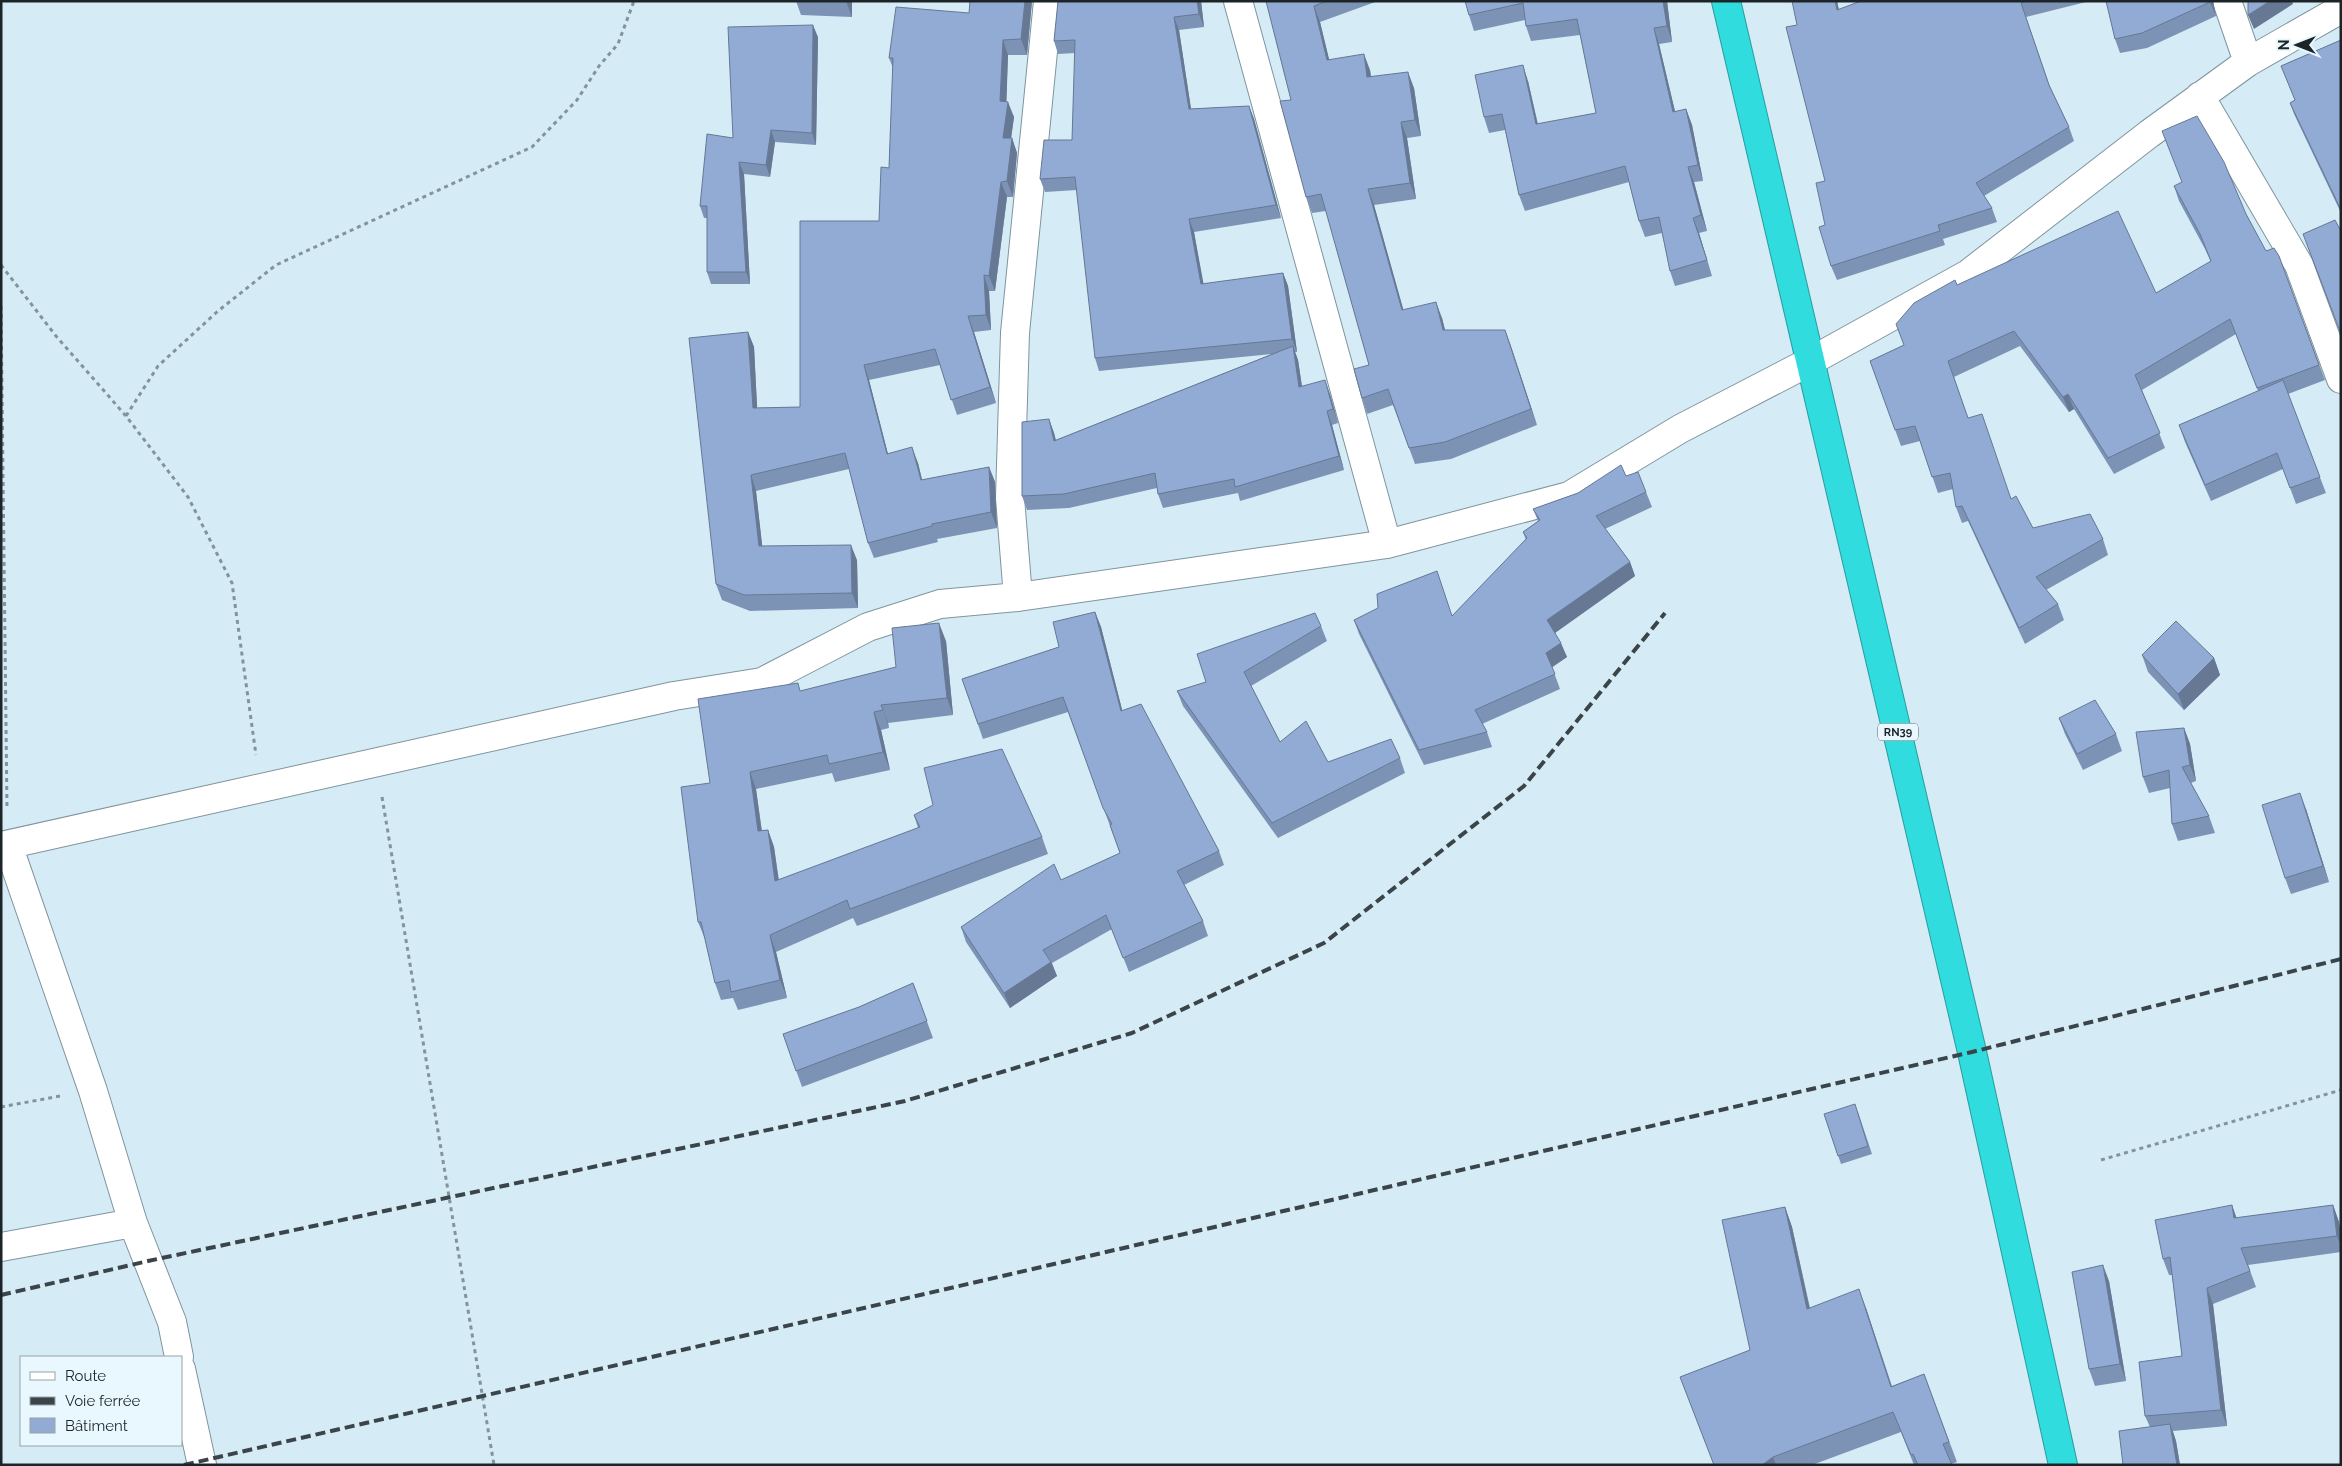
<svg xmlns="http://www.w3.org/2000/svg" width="2342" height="1466" font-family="Raleway,sans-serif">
  <rect width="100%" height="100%" fill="#d5ecf6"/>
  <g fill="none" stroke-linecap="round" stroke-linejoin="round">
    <defs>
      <path id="minor" d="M1238 1 1387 544
        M2227 1 2248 62
        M2200 96 2299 265 2341 379
        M1018 597 1010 498 1015 333 1048 1
        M8 845 93 1091 133 1223 172 1322 179 1357
        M1 846 674 696 762 682 868 627 940 604 1018 597 1387 544 1569 496 1680 429 1811 361 1968 274 2149 134 2248 62 2341 9
        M1 1247 133 1223
        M181 1369 202 1465"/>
      <path id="highway" d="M1726 1 1972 1052 2063 1465"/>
    </defs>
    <use href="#minor" stroke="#7f949e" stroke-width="30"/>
    <use href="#highway" stroke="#299c9e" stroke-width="30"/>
    <path stroke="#83939a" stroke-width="3" stroke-dasharray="4 4" stroke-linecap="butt" d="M1 265 56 336 126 416 188 497 232 583 256 755
      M1 306 7 809
      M126 416 158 366 218 311 276 265 532 147 577 100 599 66 618 44 634 1
      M382 797 494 1465
      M1 1107 60 1096
      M2101 1160 2341 1090"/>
    <use href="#minor" stroke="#fff" stroke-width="28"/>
    <use href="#highway" stroke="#30dcde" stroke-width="28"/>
    <path stroke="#3a4449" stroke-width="4" stroke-dasharray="10 5" stroke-linecap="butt" d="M1 1295 148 1261 905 1101 1132 1033 1324 943 1524 786 1665 613
      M184 1465 1972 1052 2341 959"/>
  </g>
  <path fill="#7d93b6" d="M796 1H852V17L801 15Z
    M970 1H1032L1027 55H1008L1006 102 1014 117 1011 138H1012L1017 153 1013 197H1007L995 291H989L991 330 974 332 996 403 957 415 940 365 869 380 888 454 918 463 922 480 989 467 995 482 997 528 937 539 938 542 874 558 868 543 849 469 756 491 762 546 857 560 858 608 750 611 722 600 716 584 748 332 754 347 757 408 800 407 879 221 889 168 893 68 889 58 969 13Z
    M1058 1H1201L1204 27 1179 30 1191 109 1249 106 1254 119 1281 218 1194 232 1203 284 1283 273 1288 286 1297 352H1295L1298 360 1302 386 1330 394 1338 423 1332 425 1344 470 1240 501 1238 493 1163 508 1158 494 1157 488 1069 508 1027 510 1022 496 1049 419 1054 433 1056 440 1272 354 1099 371 1095 358 1077 190 1045 192 1040 179 1072 140 1075 53 1058 54 1054 41Z
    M1266 1H1378L1320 22 1329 59 1370 70 1371 77 1414 88 1421 136 1407 138 1416 199 1374 205 1403 310 1442 318 1445 330H1505L1537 425 1451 459 1415 464 1393 405 1367 414 1362 398 1369 365 1326 211 1312 213 1306 197 1291 100Z
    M1465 1H1667L1672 42 1659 44 1675 112 1686 109 1692 125 1703 181 1694 182 1707 231 1699 233 1712 276 1675 286 1670 271 1662 233 1645 237 1639 221 1629 182 1525 211 1519 195 1505 130 1489 133 1484 117 1528 81 1538 124 1596 113 1580 35 1531 41 1526 26 1525 20 1474 31 1469 15Z
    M1837 1 1839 10 1861 1H2090L2026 17 2050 87 2069 127 2074 141 1984 196 1992 208 1997 222 1943 239 1945 245 1837 280 1831 266 1825 225V181L1797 25Z
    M2107 1H2213L2216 16 2147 48 2120 53 2115 39Z
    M818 37 816 145 775 142 770 177 744 174 750 284H711L707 272V218H704L700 206Z
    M2341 40V213L2294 114 2290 103 2295 100 2281 66Z
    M2174 186 2246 214 2266 251 2279 256 2325 380 2288 394 2326 493 2296 504 2283 469 2211 501 2185 442 2179 425 2258 391 2236 334 2142 390 2165 448 2114 474 2074 409 2069 412 2020 346 1954 377 1968 418 2011 498 2033 528 2103 539 2108 555 2046 590 2058 604 2064 620 2025 644 1968 521 1962 523 1956 507 1953 489 1938 493 1920 441 1901 446 1870 361 1904 345 1957 285 2156 293 2211 262 2205 249 2179 201Z
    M1626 476 1646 492 1652 507 1605 529 1630 562 1635 576 1555 633 1567 657 1552 667 1560 689 1482 724 1487 732 1492 747 1424 765 1359 634 1354 620 1452 616 1526 540 1523 532 1538 521 1533 509Z
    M1095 612 1101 627 1122 710 1219 851 1224 865 1184 885 1203 921 1208 936 1129 972 1112 929 1052 963 1057 976 1010 1008 966 942 961 927 1120 853 1068 712 983 739 962 679 1059 647Z
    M1321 626 1327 641 1251 686 1280 742 1328 762 1400 758 1405 773 1278 838 1183 706 1177 691 1206 682Z
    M946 641 953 715 888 723 889 728 881 730 890 770 835 782 832 773 756 789 762 831 768 830 774 847 779 880 918 828 914 815 1042 837 1048 854 857 926 853 918 776 952 787 998 738 1010 733 998 721 1000 715 983 705 939 698 922 710 783 801 691 896 667Z
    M2142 655 2214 658 2220 675 2184 710 2148 672Z
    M2059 718 2116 734 2122 751 2083 770 2065 734Z
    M2184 728 2190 744 2196 781 2191 783 2209 816 2215 833 2178 841 2172 824 2170 788 2149 793 2143 777Z
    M2306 809 2329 882 2291 894 2285 878Z
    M913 983 933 1038 802 1087 783 1034 859 1007Z
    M1858 1112 1872 1154 1841 1164 1824 1114Z
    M2232 1205 2236 1218 2333 1205 2339 1222 2341 1237V1252L2248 1265 2256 1287 2213 1304 2227 1426 2173 1431 2176 1441 2180 1465H2123L2150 1427 2145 1416 2182 1356 2172 1275H2169L2163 1259Z
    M1785 1207 1792 1227 1810 1308H1866L1892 1386 1924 1374 1957 1462 1951 1464 1952 1465H1914L1901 1432 1812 1465H1714L1680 1377 1750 1350Z
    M2109 1281 2126 1381 2095 1386 2089 1369Z"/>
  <path fill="#667894" d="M846 1H852V17Z
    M1025 1H1032L1027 55 1021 39Z
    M1197 1H1201L1204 27 1199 14Z
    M1663 1H1667L1672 42 1667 26Z
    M1835 1H1837L1842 25 1837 10Z
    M2210 1H2213L2216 16 2210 2Z
    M2270 1H2292L2293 4 2254 29 2248 15Z
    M1314 6 1320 22 1333 76 1327 60Z
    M1174 17 1179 30 1193 122 1189 109Z
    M813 25 818 37 816 145 812 133Z
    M1654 28 1659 44 1679 128 1673 112Z
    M1003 40 1008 55 1006 117 1000 101Z
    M1364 54 1370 70 1373 93 1367 77Z
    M1523 65 1528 81 1541 140 1536 124Z
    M1408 72 1414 88 1421 136 1415 120Z
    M1008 102 1014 117 1009 153 1003 138Z
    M1249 106 1254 119 1281 218 1276 205Z
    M1686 109 1692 125 1703 181 1698 165Z
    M1401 122 1407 138 1416 199 1410 183Z
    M771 130 775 142 770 177 766 165Z
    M1012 138 1017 153 1013 197 1007 181Z
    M739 162 744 174 750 284 746 272Z
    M1688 167 1694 182 1707 231 1701 215Z
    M1001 182 1007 197 995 291 989 276Z
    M1368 189 1374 205 1408 326 1402 310Z
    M1693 218 1699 233 1712 276 1707 260Z
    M1189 219 1194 232 1206 297 1201 284Z
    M1283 273 1288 286 1297 352 1292 339Z
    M984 275 989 291 991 330 986 315Z
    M1436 302 1442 318 1449 346 1443 330Z
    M968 316 974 332 996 403 990 387Z
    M1505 330 1511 346 1537 425 1531 409Z
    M748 332 754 347 758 424 753 408Z
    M1293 346 1298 360 1304 401 1299 387Z
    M864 365 869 380 892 470 887 454Z
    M1325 380 1330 394 1338 423 1333 409Z
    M2068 394 2074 409 2069 412 2063 397Z
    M1327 411 1332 425 1344 470 1339 456Z
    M1049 419 1054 433 1059 455 1054 441Z
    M912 447 918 463 926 496 921 480Z
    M989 467 995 482 997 528 991 512Z
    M751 475 756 491 764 561 759 546Z
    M851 545 857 560 858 608 852 593Z
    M1630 562 1635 576 1552 635 1547 620Z
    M1095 612 1101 627 1126 725 1121 711Z
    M939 623 946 641 953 715 947 698Z
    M1561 643 1567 657 1551 668 1546 653Z
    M2214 658 2220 675 2184 710 2178 694Z
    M881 705 888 723 889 728 883 710Z
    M874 712 881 730 890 770 883 752Z
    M2184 728 2190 744 2196 781 2190 765Z
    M750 772 756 789 764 849 758 831Z
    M2300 793 2306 809 2329 882 2323 866Z
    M768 830 774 847 781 899 775 881Z
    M770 935 776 952 787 998 780 980Z
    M1051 962 1057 976 1010 1008 1004 993Z
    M2232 1205 2238 1222 2234 1218Z
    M2333 1205 2339 1222 2341 1237V1246L2337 1236Z
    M1785 1207 1792 1227 1814 1329 1807 1309Z
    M2103 1265 2109 1281 2126 1381 2120 1364Z
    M2207 1288 2213 1304 2227 1426 2221 1410Z
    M1859 1289 1866 1308 1898 1407 1891 1387Z
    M2170 1424 2176 1441 2180 1465H2177Z
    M1773 1457 1776 1465H1762Z"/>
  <path fill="#91abd4" stroke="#667894" d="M970 1H1025L1021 39 1003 40 1000 101 1008 102 1003 138H1012L1007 181 1001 182 989 276 984 275 986 315 968 316 990 387 951 400 935 349 864 365 887 454 912 447 921 480 989 467 991 512 932 524V526L868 543 845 453 751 475 759 546 851 545 852 593 744 595 716 584 689 338 748 332 753 408 800 407V221H879L881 167 889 168 893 58H889L896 7 969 13Z
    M1058 1H1197L1199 14 1174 17 1189 109 1249 106 1276 205 1189 219 1201 284 1283 273 1292 339 1095 358 1075 177 1040 179 1044 140H1072L1075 40 1054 41Z
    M1266 1H1327L1314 6 1327 60 1364 54 1367 77 1408 72 1415 120 1401 122 1410 183 1368 189 1402 310 1436 302 1443 330H1505L1531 409 1445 442 1409 448 1388 389 1362 398 1354 369 1369 365 1321 194 1306 197 1280 101 1291 100Z
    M1465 1H1663L1667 26 1654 28 1673 112 1686 109 1698 165 1688 167 1701 215 1693 218 1707 260 1670 271 1659 217 1639 221 1625 166 1519 195 1502 114 1484 117 1475 75 1523 65 1536 124 1596 113 1577 19 1526 26 1523 3 1469 15Z
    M1792 1H1835L1837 10 1861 1H2028L2021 3 2049 85 2069 127 1976 183 1992 208 1938 225 1940 231 1831 266 1819 227 1825 225 1816 183 1825 181 1786 27 1797 25Z
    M2106 1H2210V2L2142 33 2115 39Z
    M2248 1H2270L2248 15Z
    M813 25 812 133 771 130 766 165 739 162 746 272H707V206H700L707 134 733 138 728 27Z
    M2341 40V210L2290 103 2295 100 2281 66Z
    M2197 116 2224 162 2246 214 2266 251 2274 248 2279 256 2319 365 2257 388 2230 319 2135 375 2160 433 2108 458 2068 394 2063 397 2014 331 1948 361 1968 418 1982 414 2011 499 2016 496 2033 528 2090 514 2103 539 2036 577 2058 604 2019 628 1962 506 1956 507 1950 473 1932 477 1915 426 1895 430 1870 361 1904 345 1896 324 1914 303 1955 280 1957 285 2118 211 2156 293 2211 261 2200 234 2174 186 2182 182 2162 131Z
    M2335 220 2341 231V334L2303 234Z
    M1293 346 1299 387 1325 380 1333 409 1327 411 1339 456 1235 487 1234 479 1158 494 1155 473 1064 494 1022 496V422L1049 419 1054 441Z
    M2283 380 2320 477 2290 488 2277 453 2205 485 2179 425Z
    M1621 465 1626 476 1638 472 1646 492 1596 516 1630 562 1547 620 1561 643 1546 653 1555 674 1475 710 1487 732 1419 750 1354 620 1378 608 1377 594 1437 571 1452 616 1527 538 1523 532 1540 520 1533 509 1578 493Z
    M1095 612 1121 711 1141 704 1219 851 1177 871 1203 921 1123 958 1106 915 1043 950 1051 962 1004 993 961 927 1054 864 1061 880 1120 853 1110 825 1112 824 1103 808 1063 697 978 724 962 679 1059 647 1053 622Z
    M1315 613 1321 626 1244 672 1280 742 1306 721 1328 762 1391 739 1400 758 1272 823 1177 691 1206 682 1197 654Z
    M2176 621 2214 658 2178 694 2142 655Z
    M939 623 947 698 881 705 883 710 874 712 883 752 829 764 827 755 750 772 758 831 768 830 775 881 920 827 914 815 933 805 924 768 1002 749 1042 837 850 909 847 900 770 935 780 980 731 992 729 980 715 983 701 922H698L681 787 710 783 698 699 798 683 800 691 896 667 892 628Z
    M2095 700 2116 734 2077 754 2059 718Z
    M2184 728 2190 765 2182 767 2209 816 2172 824 2169 770 2143 777 2136 732Z
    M2300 793 2323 866 2285 878 2262 805Z
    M913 983 927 1021 796 1071 783 1034 859 1007Z
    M1855 1104 1868 1146 1838 1156 1824 1114Z
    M2232 1205 2234 1218 2333 1205 2337 1236 2241 1248 2250 1271 2207 1288 2221 1410 2145 1416 2139 1362 2182 1356 2170 1257 2163 1259 2155 1220Z
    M1785 1207 1807 1309 1859 1289 1891 1387 1924 1374 1949 1442 1943 1444 1952 1465H1918L1913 1454 1911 1455 1893 1412 1773 1457 1762 1465H1714L1680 1377 1750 1350 1722 1220Z
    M2103 1265 2120 1364 2089 1369 2072 1272Z
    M2170 1424 2177 1465H2123L2119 1431Z"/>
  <g text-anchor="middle" stroke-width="4.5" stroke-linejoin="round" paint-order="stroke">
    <rect fill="#e9f7fe" stroke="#5a6368" stroke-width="1" x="1878" y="723.5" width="40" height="17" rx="4"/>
    <g font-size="11" font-weight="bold" fill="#1c2428">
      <text x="1898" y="736">RN39</text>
    </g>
  </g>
  <rect width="2342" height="1466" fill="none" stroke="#1c2428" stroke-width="5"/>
  <rect x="20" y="1356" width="162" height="90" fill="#e9f7fe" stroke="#97a3a8"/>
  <rect x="30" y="1372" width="25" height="8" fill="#ffffff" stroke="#97a3a8"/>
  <text x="65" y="1381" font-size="15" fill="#1c2428">Route</text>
  <rect x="30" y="1397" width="25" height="8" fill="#3a4449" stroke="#97a3a8"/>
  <text x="65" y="1406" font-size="15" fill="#1c2428">Voie ferrée</text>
  <rect x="30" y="1418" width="25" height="15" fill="#91abd4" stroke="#97a3a8"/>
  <text x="65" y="1431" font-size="15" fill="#1c2428">Bâtiment</text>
  <g transform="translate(2297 45) rotate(270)" stroke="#e9f7fe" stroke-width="4" paint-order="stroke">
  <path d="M0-4L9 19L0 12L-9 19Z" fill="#1c2428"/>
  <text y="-8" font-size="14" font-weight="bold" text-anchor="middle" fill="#1c2428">N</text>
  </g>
</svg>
